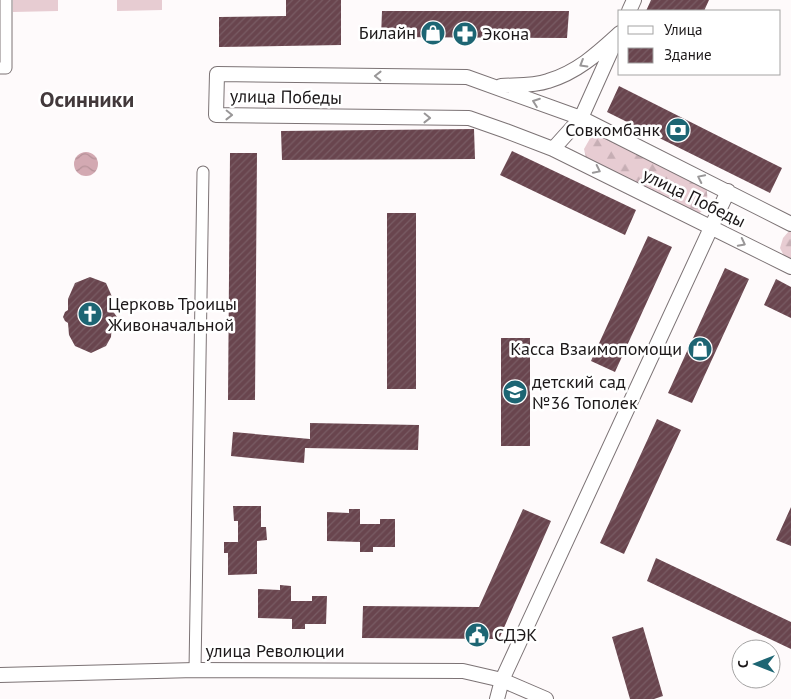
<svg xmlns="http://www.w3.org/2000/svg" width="791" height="699" font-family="'PT Sans',sans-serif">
  <defs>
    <pattern id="forest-firs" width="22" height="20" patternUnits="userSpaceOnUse" patternTransform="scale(1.25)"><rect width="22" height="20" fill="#e7ccd2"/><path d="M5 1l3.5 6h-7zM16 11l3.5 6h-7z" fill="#c6aeb4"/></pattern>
    <pattern id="water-waves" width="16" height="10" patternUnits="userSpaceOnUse" patternTransform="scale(1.25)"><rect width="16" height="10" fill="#d3a9b2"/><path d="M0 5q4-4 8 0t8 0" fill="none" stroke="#b59198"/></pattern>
    <pattern id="building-hatch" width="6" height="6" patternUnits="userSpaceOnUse" patternTransform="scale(1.25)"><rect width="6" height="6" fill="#69454e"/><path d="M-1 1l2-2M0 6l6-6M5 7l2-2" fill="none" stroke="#795c64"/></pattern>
  </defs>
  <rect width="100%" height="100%" fill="#fefafb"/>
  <path fill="#e7ccd2" d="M13 0H58V11L13 12Z
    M117 0H162V10L117 11Z"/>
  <path fill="url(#forest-firs)" d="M603 133 706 188C709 197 707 209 698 214L586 158 584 149 592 135Z
    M790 230H791V262L784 256 780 248 783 238Z"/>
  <path fill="url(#water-waves)" d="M74 164a12 12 0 1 1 24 0a12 12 0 1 1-24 0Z"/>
  <path fill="url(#building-hatch)" d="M286 0H341V45L219 47V17L286 16Z
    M651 0H709L704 11H646Z
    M382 11H569L567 38 381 37Z
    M619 86 782 168 770 193 607 112Z
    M474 129 475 159 282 160 281 131Z
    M512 151 636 210 625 235 500 175Z
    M230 153H257L255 400H228Z
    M387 213H416V389H387Z
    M648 236 672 247 615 372 591 361Z
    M725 268 749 279 692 403 668 393Z
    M90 277 106 283 113 299 112 310 117 317 115 321 112 323 111 337 106 346 91 353 75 346 69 335 68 323 65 321 63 317 65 312 68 310V299L75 283Z
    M776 279 791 287V318L764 305Z
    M501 338H530V446H501Z
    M657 419 681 430 624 554 600 543Z
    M310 423 419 425 418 450 305 448 304 463 231 456 233 432 310 439Z
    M233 506H261V527H266L267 540 257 541V574L228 575V553H224V542H238V521H234Z
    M791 507V546L776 540Z
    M349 509H360V524H380V519H395V547H373V552H360V542L327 541V512L349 513Z
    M523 509 551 521 499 639 362 638 363 606 479 607Z
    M656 558 791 622V649L647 581Z
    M280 585 291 586V601H312V596H327L326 624H305V629H292V619L258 618V589L280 590Z
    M643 627 663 696 654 699H630L612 637Z"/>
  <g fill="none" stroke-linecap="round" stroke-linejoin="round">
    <defs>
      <path id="minor" d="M0 68H6V0
        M195 670 203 172"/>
      <path id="tertiary" d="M629 11 634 0
        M501 86C517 85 534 86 548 81 578 72 598 53 620 33
        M553 149 581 118 616 40
        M791 224 581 118 467 77 217 74 216 115 469 118 506 131 553 149 791 267
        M0 675 195 670 463 671 502 680 546 699
        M497 699 502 680 728 191"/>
    </defs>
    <use href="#minor" stroke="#7c7375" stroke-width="13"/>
    <use href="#tertiary" stroke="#7c7375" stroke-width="16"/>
    <use href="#minor" stroke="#fff" stroke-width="11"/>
    <use href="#tertiary" stroke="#fff" stroke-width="14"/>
  </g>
  <defs><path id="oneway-chevron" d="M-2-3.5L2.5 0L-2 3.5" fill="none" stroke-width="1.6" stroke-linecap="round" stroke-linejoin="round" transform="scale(1.25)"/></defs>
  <g stroke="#999798">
    <use href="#oneway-chevron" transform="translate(583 64) rotate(149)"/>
    <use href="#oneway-chevron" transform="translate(378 76) rotate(-179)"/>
    <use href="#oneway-chevron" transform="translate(536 102) rotate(-160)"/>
    <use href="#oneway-chevron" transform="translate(229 115) rotate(1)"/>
    <use href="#oneway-chevron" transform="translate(427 118) rotate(1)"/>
    <use href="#oneway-chevron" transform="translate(597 170) rotate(26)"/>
    <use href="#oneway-chevron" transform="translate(701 178) rotate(-154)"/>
    <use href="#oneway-chevron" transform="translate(742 243) rotate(27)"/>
  </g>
  <defs>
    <symbol id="shop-disc" viewBox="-11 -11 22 22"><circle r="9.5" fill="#1d6573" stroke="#fff"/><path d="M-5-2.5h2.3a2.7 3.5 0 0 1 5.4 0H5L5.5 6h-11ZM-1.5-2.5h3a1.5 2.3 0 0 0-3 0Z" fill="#fff"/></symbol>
    <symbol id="pharmacy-disc" viewBox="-11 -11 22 22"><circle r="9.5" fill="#1d6573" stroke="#fff"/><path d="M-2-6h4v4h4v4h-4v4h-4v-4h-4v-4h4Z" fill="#fff"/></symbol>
    <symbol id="bank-disc" viewBox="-11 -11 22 22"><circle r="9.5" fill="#1d6573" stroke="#fff"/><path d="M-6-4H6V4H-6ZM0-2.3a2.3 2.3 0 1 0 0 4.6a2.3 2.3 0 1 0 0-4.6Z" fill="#fff"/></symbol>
    <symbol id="church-disc" viewBox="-11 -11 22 22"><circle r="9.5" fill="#1d6573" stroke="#fff"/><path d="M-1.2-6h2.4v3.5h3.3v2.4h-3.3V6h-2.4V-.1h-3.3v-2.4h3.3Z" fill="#fff"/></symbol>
    <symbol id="school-disc" viewBox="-11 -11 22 22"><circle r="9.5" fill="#1d6573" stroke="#fff"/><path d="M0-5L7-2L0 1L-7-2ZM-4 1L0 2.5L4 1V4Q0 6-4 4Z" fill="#fff"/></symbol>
    <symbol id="civic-disc" viewBox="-11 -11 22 22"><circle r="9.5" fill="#1d6573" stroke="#fff"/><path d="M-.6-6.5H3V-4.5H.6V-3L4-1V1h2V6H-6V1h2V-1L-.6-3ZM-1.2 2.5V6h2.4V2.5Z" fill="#fff"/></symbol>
  </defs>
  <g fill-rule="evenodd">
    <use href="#shop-disc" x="419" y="19" width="28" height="28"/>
    <use href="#pharmacy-disc" x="451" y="20" width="28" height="28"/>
    <use href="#bank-disc" x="664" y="116" width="28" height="28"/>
    <use href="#church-disc" x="76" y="300" width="28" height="28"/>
    <use href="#shop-disc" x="686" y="335" width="28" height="28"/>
    <use href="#school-disc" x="501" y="378" width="28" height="28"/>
    <use href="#civic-disc" x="463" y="621" width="28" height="28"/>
  </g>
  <g text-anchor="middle" stroke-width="5" stroke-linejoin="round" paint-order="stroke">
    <g font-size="18" fill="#1c1819" stroke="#fff" text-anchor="start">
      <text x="416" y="39" text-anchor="end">Билайн</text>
      <text x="482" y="40">Экона</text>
      <text x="660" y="136" text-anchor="end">Совкомбанк</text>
      <text x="108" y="310">Церковь Троицы<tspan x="108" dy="21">Живоначальной</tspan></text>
      <text x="682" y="355" text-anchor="end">Касса Взаимопомощи</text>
      <text x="532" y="388">детский сад<tspan x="532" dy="21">№36 Тополек</tspan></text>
      <text x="494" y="641">СДЭК</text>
    </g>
    <g font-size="18" fill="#1c1819" stroke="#fff">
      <text transform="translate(286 97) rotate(1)" y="6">улица Победы</text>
      <text transform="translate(694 198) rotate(26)" y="6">улица Победы</text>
      <text x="275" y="657">улица Революции</text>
    </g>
    <g font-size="22" font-weight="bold" fill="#42393b" stroke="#fff">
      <text x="87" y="107">Осинники</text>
    </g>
  </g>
  <rect x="618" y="10" width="162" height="65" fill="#ffffff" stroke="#a4a3a3"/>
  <rect x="628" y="26" width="25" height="8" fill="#ffffff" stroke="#a4a3a3"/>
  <text x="664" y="35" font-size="15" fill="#1c1819">Улица</text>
  <rect x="628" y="48" width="25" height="15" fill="url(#building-hatch)" stroke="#a4a3a3"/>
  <text x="664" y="60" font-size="15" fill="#1c1819">Здание</text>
  <g transform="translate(756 664) rotate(270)"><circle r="24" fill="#ffffff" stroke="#a4a3a3"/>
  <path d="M0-4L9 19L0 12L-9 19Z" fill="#1d6573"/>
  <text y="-8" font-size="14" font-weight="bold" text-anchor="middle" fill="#1c1819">С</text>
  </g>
</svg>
